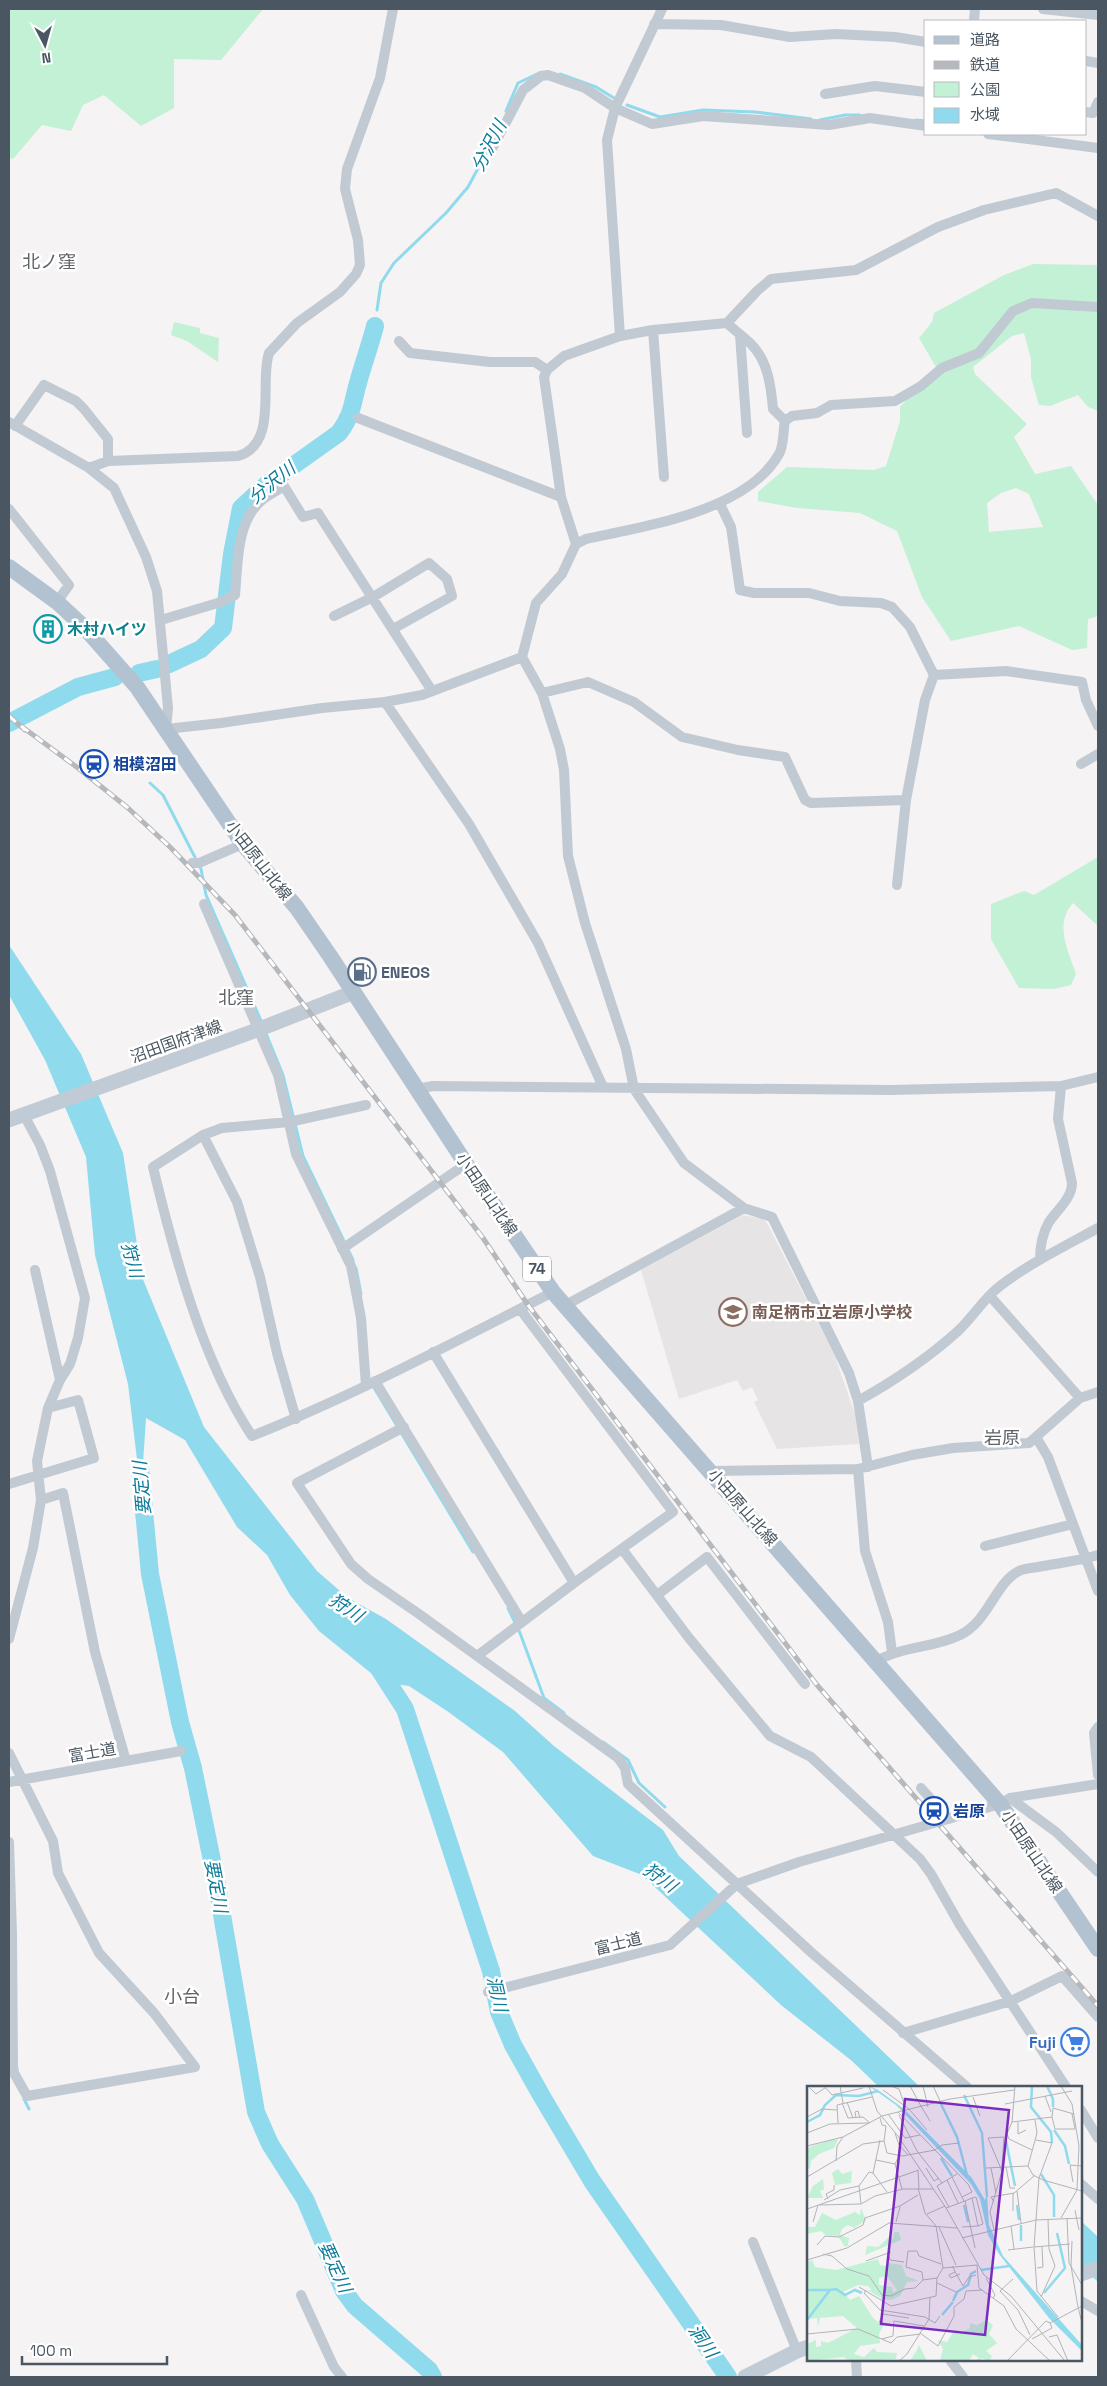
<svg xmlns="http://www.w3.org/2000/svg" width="1107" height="2386" font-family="'Space Grotesk','Noto Sans JP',sans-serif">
  <rect width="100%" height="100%" fill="#f5f3f3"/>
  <path fill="#e6e4e5" d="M743 1215 763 1219 767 1223 834 1354 855 1414 859 1444 777 1449 754 1402 758 1400 752 1387 743 1391 737 1380 679 1399 641 1270Z"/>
  <path fill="#c3f1d5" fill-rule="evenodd" d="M9 9H263L221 60 174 59V108L141 126 104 95 83 105 71 131 42 125 13 159 9 158Z
    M1033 264 1098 265V411L1088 407 1078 395 1050 406 1039 405 1031 377V359L1024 333 1012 336 973 367 975 374 1027 424 1014 437 1035 474 1071 466 1098 505V616L1088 619 1087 648 1072 650 1019 626 951 641 922 597 897 531 860 513 797 508 758 501V492L787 467 874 470 886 466 900 421V407L936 367 919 338 932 322 934 313 1004 275ZM1016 488 1029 494 1043 527 989 532 987 503 1001 493Z
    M174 322 200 328V333L219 338 218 362 187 341 171 335Z
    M1098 857V926L1073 903C1054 924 1068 951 1076 974L1071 985 1054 989 1019 988 991 939V904L1024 891 1034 895Z"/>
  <path fill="#90daee" d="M9 945 81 1054 123 1153 142 1277 204 1427 317 1571 348 1598 386 1619 515 1711 554 1746 663 1830 679 1856 920 2087H879L852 2061 781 2005 642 1875 593 1856 503 1752 447 1711 409 1686 382 1682 319 1631 290 1595 267 1555 237 1527 185 1440 146 1418 141 1493 128 1384 95 1255 86 1157 45 1060 9 995Z
    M1081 2221 1098 2237V2282L1081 2266Z"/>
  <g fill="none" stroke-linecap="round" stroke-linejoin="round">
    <path stroke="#90daee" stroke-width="3" d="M560 74 596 87 614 98
      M627 105 660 117 703 110 755 112 811 119
      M506 111 518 83 537 74
      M820 120 845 115H860
      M916 120 926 121
      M377 310 381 283 394 263 446 213 468 187 490 146
      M150 783 163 795 201 869 206 895 262 1023
      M265 1031 283 1075 303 1156 353 1260
      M356 1268 361 1294
      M373 1386 473 1552
      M508 1608 520 1633 544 1698 564 1713
      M603 1742 628 1760 639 1783 665 1807
      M24 2099 29 2109"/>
    <path stroke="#90daee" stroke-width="18" d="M169 664 201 649 223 628 232 554 241 508 266 485 339 433C353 414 352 404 358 383 363 364 370 346 375 326
      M139 673 157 669
      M9 723 78 687 115 677
      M140 1469 150 1574 180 1722 193 1768 216 1880 256 2112 270 2144 305 2199 344 2291 355 2306 429 2370 433 2377
      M376 1664 405 1709 491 1971 499 2012 513 2045 541 2095 592 2181 728 2377"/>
    <path stroke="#c1cad2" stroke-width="10" d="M1043 9 1098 15
      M974 21 975 9
      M654 24 721 25 790 37 836 34 895 37 926 42
      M1086 61 1098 63
      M825 94 875 86 926 92
      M1086 112 1093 113 1098 102
      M988 134 1098 148
      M493 147 523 90 541 76 548 75 585 88 615 108 652 124 703 116 829 125 870 118 926 126
      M727 323C734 330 743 336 751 344 768 361 771 386 773 409L785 421
      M653 330 664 477
      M740 335 747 433
      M620 336 607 140 615 108 662 9
      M399 341 410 353 490 362H535L547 370
      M358 418 561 497
      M9 422 89 468 114 488 146 557 157 591 168 708 166 729 221 723 322 708 385 702 422 695 522 657
      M15 426 44 385 76 401 84 409 108 439V461
      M89 468 108 461 238 456C279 444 259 382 269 353L297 323 340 292 356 274 360 265 358 240 345 189 347 169 380 78 393 9
      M9 509 69 585 57 602
      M576 544 561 497 544 377 547 370 564 356 620 336 653 330 727 323 757 291 771 279 856 270 938 227 984 210 1056 193 1098 216
      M334 616 373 597 429 563 447 579 452 596 393 629
      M161 620 221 602 235 595C238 564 236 523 261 501 268 495 277 491 284 486L303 517 318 513 432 691
      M934 675 1006 671 1082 682 1086 700 1098 726
      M542 693 588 682 634 702 682 737 738 750 785 757 805 800 811 803 906 800 925 700 934 675 910 627 892 607 881 603 840 601 809 593H754L740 590 731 527 720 504
      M385 702 469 824 538 943 603 1087
      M1081 764 1098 754
      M192 863H199L243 844
      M897 885 906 800
      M204 904 278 1075 296 1154 351 1266 361 1318 366 1386
      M417 1089 433 1086 891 1090 1061 1086 1098 1077
      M203 1135 222 1128 289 1122 366 1105
      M342 1249 466 1164
      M1040 1260C1040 1246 1042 1234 1049 1222 1058 1209 1072 1198 1072 1183L1058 1119 1061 1086
      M35 1270 60 1380
      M990 1296 1080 1398
      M564 1306 744 1208
      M433 1352 574 1583
      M375 1381 522 1622
      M858 1401C894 1381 927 1359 958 1331 973 1317 984 1298 1000 1286 1030 1263 1065 1246 1098 1228
      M296 1419 277 1353 260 1277 237 1202 203 1135 153 1167C174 1254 202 1361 252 1436 355 1395 454 1342 553 1292
      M404 1427 297 1483 351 1564 368 1579 419 1614 618 1758 625 1768 628 1784 812 1953 967 2087
      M1036 1437 1048 1457 1098 1591
      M868 1467 858 1401 849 1373 772 1217 744 1208 684 1163 634 1089 626 1049 585 923 568 856 564 770 560 749 542 693 522 657 536 603 562 574 576 544 586 539C646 526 747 511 779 454 784 446 783 430 785 421L792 416 817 413 831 405 895 401 921 386 942 368 979 353 1013 311 1032 303 1098 307
      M858 1469 865 1551 888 1622 892 1652
      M711 1471 858 1469 912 1455 953 1448 1029 1443 1080 1398 1098 1392
      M9 1484 94 1458 78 1400 48 1408
      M41 1500 63 1493 95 1652 126 1761
      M985 1546 1073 1524
      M622 1549 689 1638 770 1736 811 1757 920 1859 931 1874 960 1925 1066 2087
      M657 1595 707 1557 805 1684
      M9 1639 33 1548 41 1500 37 1461 48 1408 60 1380 70 1364 78 1338 85 1298 50 1171 40 1145 24 1115
      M477 1656 574 1583 673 1512 520 1309
      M877 1661C903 1646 934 1648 960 1635 989 1621 995 1583 1019 1571 1024 1568 1032 1568 1038 1567 1058 1563 1079 1561 1098 1555
      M1098 1727 1094 1733 1098 1775
      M9 1753 53 1841 58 1873 99 1953 154 2013 195 2067 27 2096 14 2073 13 2065 12 1934 9 1842
      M9 1782 181 1751
      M921 1788 949 1819
      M1010 1798 1056 1832 1098 1872
      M488 1992 670 1945 737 1884 799 1862 1000 1804 1010 1798 1098 1784
      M903 2033 1011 2001 1062 1976 1098 2017
      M1081 2110 1098 2138
      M1081 2184 1098 2199
      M753 2242 797 2351
      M301 2295 334 2367 342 2377
      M1081 2301 1098 2311
      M856 2360 857 2377
      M950 2360 963 2377"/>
    <path stroke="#c1cbd6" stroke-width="15" d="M9 1120 257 1030 354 992
      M1081 2274 1098 2268
      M745 2377 797 2351 808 2347"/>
    <path stroke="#b3c2d1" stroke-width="16" d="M9 567 57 602 84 627 137 687 243 844 297 908 330 956 466 1164 553 1292 1000 1804 1098 1949"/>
    <defs>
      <path id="rail" d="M9 716 25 730
        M21 726 78 768 128 808 171 848 235 915 483 1238 528 1305 817 1685 1098 2006"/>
    </defs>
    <use href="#rail" stroke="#b5b8bd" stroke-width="5"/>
    <use href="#rail" stroke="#fff" stroke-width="3" stroke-dasharray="9" stroke-linecap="butt"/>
  </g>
  <defs>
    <symbol id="building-ring" viewBox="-11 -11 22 22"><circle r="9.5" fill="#fff" stroke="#0f9aa8" stroke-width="1.5"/><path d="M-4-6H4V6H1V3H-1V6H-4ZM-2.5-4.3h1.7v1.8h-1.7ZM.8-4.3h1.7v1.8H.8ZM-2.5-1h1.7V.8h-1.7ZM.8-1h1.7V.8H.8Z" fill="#0f9aa8"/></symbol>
    <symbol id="station-ring" viewBox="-11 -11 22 22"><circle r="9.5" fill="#fff" stroke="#1a4fb4" stroke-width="1.5"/><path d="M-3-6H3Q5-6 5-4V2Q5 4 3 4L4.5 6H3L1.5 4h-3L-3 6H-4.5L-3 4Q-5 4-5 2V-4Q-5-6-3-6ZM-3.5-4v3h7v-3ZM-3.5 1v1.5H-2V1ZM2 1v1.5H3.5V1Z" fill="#1a4fb4"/></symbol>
    <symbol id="fuel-ring" viewBox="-11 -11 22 22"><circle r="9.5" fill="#fff" stroke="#5c6f8a" stroke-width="1.5"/><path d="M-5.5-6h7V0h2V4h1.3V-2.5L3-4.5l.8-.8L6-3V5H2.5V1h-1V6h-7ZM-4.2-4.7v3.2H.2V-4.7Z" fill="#5c6f8a"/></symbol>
    <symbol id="school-ring" viewBox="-11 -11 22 22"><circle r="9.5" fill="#fff" stroke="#8d6e63" stroke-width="1.5"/><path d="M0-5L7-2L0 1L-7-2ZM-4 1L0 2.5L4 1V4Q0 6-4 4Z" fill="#8d6e63"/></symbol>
    <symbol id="supermarket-ring" viewBox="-11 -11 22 22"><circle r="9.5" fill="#fff" stroke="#3f7fe0" stroke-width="1.5"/><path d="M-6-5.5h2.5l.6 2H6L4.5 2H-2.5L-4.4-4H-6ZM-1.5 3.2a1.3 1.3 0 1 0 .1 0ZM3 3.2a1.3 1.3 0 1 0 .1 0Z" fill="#3f7fe0"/></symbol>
  </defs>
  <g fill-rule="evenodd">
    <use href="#building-ring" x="32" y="613" width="32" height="32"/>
    <use href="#station-ring" x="78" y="748" width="32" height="32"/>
    <use href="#fuel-ring" x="346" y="956" width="32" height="32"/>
    <use href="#school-ring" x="717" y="1296" width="32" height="32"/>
    <use href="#station-ring" x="918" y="1795" width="32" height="32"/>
    <use href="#supermarket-ring" x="1059" y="2026" width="32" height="32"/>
  </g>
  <g text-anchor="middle" stroke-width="5" stroke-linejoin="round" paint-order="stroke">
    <rect fill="#fff" stroke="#808990" stroke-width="1" x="523" y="1256.5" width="28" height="25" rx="4"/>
    <g font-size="15" font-weight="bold" fill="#4a5661">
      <text x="537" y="1274">74</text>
    </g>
    <g font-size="16" font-weight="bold" fill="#0d838f" stroke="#fff" text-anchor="start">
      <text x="67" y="635">木村ハイツ</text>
    </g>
    <g font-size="16" font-weight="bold" fill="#164399" stroke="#fff" text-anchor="start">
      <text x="113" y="770">相模沼田</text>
      <text x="953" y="1817">岩原</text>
    </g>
    <g font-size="16" fill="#4a5661" stroke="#fff">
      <text transform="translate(259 860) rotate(52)" y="6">小田原山北線</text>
      <text transform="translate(176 1041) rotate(-20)" y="6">沼田国府津線</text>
      <text transform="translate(487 1194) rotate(56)" y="6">小田原山北線</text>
      <text transform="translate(743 1507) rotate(49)" y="6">小田原山北線</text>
      <text transform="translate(92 1752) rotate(-10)" y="6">富士道</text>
      <text transform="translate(1032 1851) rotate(56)" y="6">小田原山北線</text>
      <text transform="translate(618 1943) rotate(-14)" y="6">富士道</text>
    </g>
    <g font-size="16" font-weight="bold" fill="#4e5e75" stroke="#fff" text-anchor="start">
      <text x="381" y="978">ENEOS</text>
    </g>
    <g font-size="16" font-weight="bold" fill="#785e54" stroke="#fff" text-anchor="start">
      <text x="752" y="1318">南足柄市立岩原小学校</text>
    </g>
    <g font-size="16" font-weight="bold" fill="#366cbe" stroke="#fff" text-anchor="end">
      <text x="1056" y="2048">Fuji</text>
    </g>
    <g font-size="18" font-style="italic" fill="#0c7c9b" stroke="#fff">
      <text transform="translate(489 146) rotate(-63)" y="6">分沢川</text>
      <text transform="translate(272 483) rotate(-39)" y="6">分沢川</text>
      <text transform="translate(132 1260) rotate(75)" y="6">狩川</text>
      <text transform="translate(142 1488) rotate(-95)" y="6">要定川</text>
      <text transform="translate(346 1608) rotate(33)" y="6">狩川</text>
      <text transform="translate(660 1878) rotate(36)" y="6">狩川</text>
      <text transform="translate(216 1886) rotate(79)" y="6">要定川</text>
      <text transform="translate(497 1994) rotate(77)" y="6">洞川</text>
      <text transform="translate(335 2267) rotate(65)" y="6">要定川</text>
      <text transform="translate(703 2341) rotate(55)" y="6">洞川</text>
    </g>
    <g font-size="18" fill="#5f6368" stroke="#fff">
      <text x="49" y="268">北ノ窪</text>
      <text x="236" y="1004">北窪</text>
      <text x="1002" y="1444">岩原</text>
      <text x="182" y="2003">小台</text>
    </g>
  </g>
  <g transform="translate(807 2086)">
    <rect width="275" height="275" fill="#f5f3f3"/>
    <path d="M26 53 31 54 27 62 12 68 4 75 3 83 0 81V62ZM31 83 35 88 45 85 44 97 28 99 25 87ZM16 93 17 103 13 105 16 112H0L6 100ZM54 122 59 134 47 142 41 139 35 143 33 149 42 152 41 160 38 161 31 150 19 149 14 145 0 148V141H8L15 127 29 134 48 126 53 129ZM87 146H92L94 154 58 169 60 160 71 161 83 150 86 153ZM71 173 73 179 79 180 82 177 95 179 99 190 112 195 100 196 93 210 84 214 75 213 61 204H65L61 200 51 199 36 206 43 214 52 210 66 232 76 240 72 248 73 257 53 260 47 268 57 271 67 262 70 266 90 267 89 273 42 275 37 271 0 275V258L9 254V261L14 260V255L21 257 50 242 36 230 13 232 11 241 10 232 0 233V176L5 174 8 181 29 184ZM80 190 90 204 86 207 85 201 72 199V192ZM179 234 186 239 182 248 190 257 179 265 185 270 182 275 174 272V275H168L172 272 166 268 162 275H133L136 263 131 254 140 256 147 245 152 248 163 242V237L170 239ZM112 259 120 275H103L110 264Z" fill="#c3f1d5" fill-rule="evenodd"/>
    <path d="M62 0 71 4 97 23 165 92 178 114 180 107 182 139 196 170 275 259V265L242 232 192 168 181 149 173 113 164 98 89 19Z" fill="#90daee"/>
    <path fill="none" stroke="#90daee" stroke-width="2.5" d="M225 0 224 21 244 46 245 57M240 0 246 13V21M157 9 175 47 180 111M133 16 150 51 160 89M0 36 13 29 18 19 29 9 52 10 71 5M247 44 258 60 262 78M199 55 208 100M134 72 145 90M234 88 247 109V131M157 119 161 136M210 119 212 134M214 155V139M174 184 202 180M0 204H22M237 207 258 182 250 147M146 215 150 206 161 199 164 188 169 185M135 229 146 216M0 234 23 204 29 203 38 209 48 204 55 207"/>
    <path fill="none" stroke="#b1b4b9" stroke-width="1" d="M17 0 25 9 56 2M33 0 36 17M62 0 70 25 91 50 139 122 177 189 204 210 258 275M84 0 92 3 98 20M103 0 115 22M116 0 121 21M126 0 134 17M208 0 205 36 245 31 246 22 267 28M254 0 265 18 272 60 270 104 254 132M3 2 9 8 18 2M76 4 102 23 120 44M238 10 244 26M166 11 173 30M40 16 46 32M35 17 41 32 56 31 63 37M198 18 265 5M115 22 123 35M91 26 161 98 165 106 155 111M81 28 98 52 113 49M92 29 110 65 135 97M0 31 15 23 30 24M245 31 248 43H268L265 28M49 32 48 26 51 25 53 32M73 32 75 39 79 40 77 55 80 67 95 70 128 64M205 36 200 48 202 53 225 64M211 36V48L219 44M31 37 30 19 65 11M0 47 23 38 62 37M88 47 92 59 101 69M229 54 245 57 232 92 227 161 230 205 251 231M0 60 36 51M128 64 135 59 152 57M69 74 88 78 92 70M29 75 30 60 36 51 75 30 143 13 207 4M88 78 95 103M221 80 230 47 228 34M199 81 203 102H208M119 82 127 95 132 92M179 82 221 80 226 89 236 94 275 105M184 82 189 107M111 85 112 102M66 87 73 54M66 87 80 106M0 91 56 58 77 55M145 91 157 115M140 94 151 117M266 96 263 79 275 80M52 100 54 118M111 102 118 127 129 140 136 182M210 105 214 137M21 113 19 108 27 104V99M17 114 33 104 52 100 62 86 66 87M158 115 168 162M187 116 184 111 207 107M12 119 54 118 68 110 96 103H126M142 121 130 100 150 88M139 122 158 115 165 112 169 111 176 138 171 140 165 112M0 123 112 84M268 124 272 144M206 125V108L227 90M120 128 138 120M260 132 262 177 275 199M6 136 11 119M89 136 93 121M204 140 207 163M132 141 149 179M155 141 171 140M187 144 183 126 195 85 181 52 197 51 195 81M155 152 229 134 275 132M10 159 18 150 32 151 56 139 58 132 93 120 111 109M227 161 263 158M201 164 226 161M16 168 25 170 40 183 62 190 75 209 84 210 98 203 108 202 116 194 130 192 136 182 170 179 172 202 197 220 209 243 243 275M81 168 83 174 97 176M0 174 40 162 82 137 150 142M59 175 84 166M145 180 156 200 162 191 169 189M264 180 265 155M264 180 271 221M230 182 236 181 235 161M148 186 142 189 144 192 153 188M179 192 188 209 186 212M206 193 193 205 211 224 223 249M116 194 115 186 99 181 101 165H110L112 170 134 178M130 197 149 206M52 201 84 220 129 210 130 192M59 204 57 207 73 224 118 231 128 237 133 230M234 211 248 180 242 163 241 133M271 221 275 237M86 239 72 236 76 228 102 232M113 247 131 260 147 230V221L157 213 159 205 175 204M0 248 51 243 84 257 90 251 113 248M242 251 250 249 261 275M75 253 86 250 87 235 117 240M225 253 245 242 243 237M92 275 100 268 122 233 123 211M200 275 239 235 243 237 275 220"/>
    <path fill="#7b2cbf" fill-opacity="0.15" stroke="#7b2cbf" stroke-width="2.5" d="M98 13 202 24 178 249 74 238Z"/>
    <rect width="275" height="275" fill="none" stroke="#4a5661" stroke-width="2.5"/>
  </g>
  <rect width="1107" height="2386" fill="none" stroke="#4a5661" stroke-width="20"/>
  <rect x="924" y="20" width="162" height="115" fill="#ffffff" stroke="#b7bbc0"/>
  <rect x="934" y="36" width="25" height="8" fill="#b3c2d1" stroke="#b7bbc0"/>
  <text x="970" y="45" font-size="15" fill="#4a5661">道路</text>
  <rect x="934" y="61" width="25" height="8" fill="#b5b8bd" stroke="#b7bbc0"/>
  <text x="970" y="70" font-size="15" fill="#4a5661">鉄道</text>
  <rect x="934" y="82" width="25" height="15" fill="#c3f1d5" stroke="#b7bbc0"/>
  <text x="970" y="95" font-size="15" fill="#4a5661">公園</text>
  <rect x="934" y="108" width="25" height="15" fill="#90daee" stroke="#b7bbc0"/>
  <text x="970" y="120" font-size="15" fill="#4a5661">水域</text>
  <g transform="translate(45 45) rotate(174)" stroke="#ffffff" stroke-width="4" paint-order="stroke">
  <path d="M0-4L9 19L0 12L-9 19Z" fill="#4a5661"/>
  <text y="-8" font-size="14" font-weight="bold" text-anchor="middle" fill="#4a5661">N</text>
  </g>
  <path d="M22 2356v8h145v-8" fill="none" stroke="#4a5661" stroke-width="2.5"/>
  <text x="30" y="2356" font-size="15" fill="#4a5661" stroke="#ffffff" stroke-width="4" paint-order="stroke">100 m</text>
</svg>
